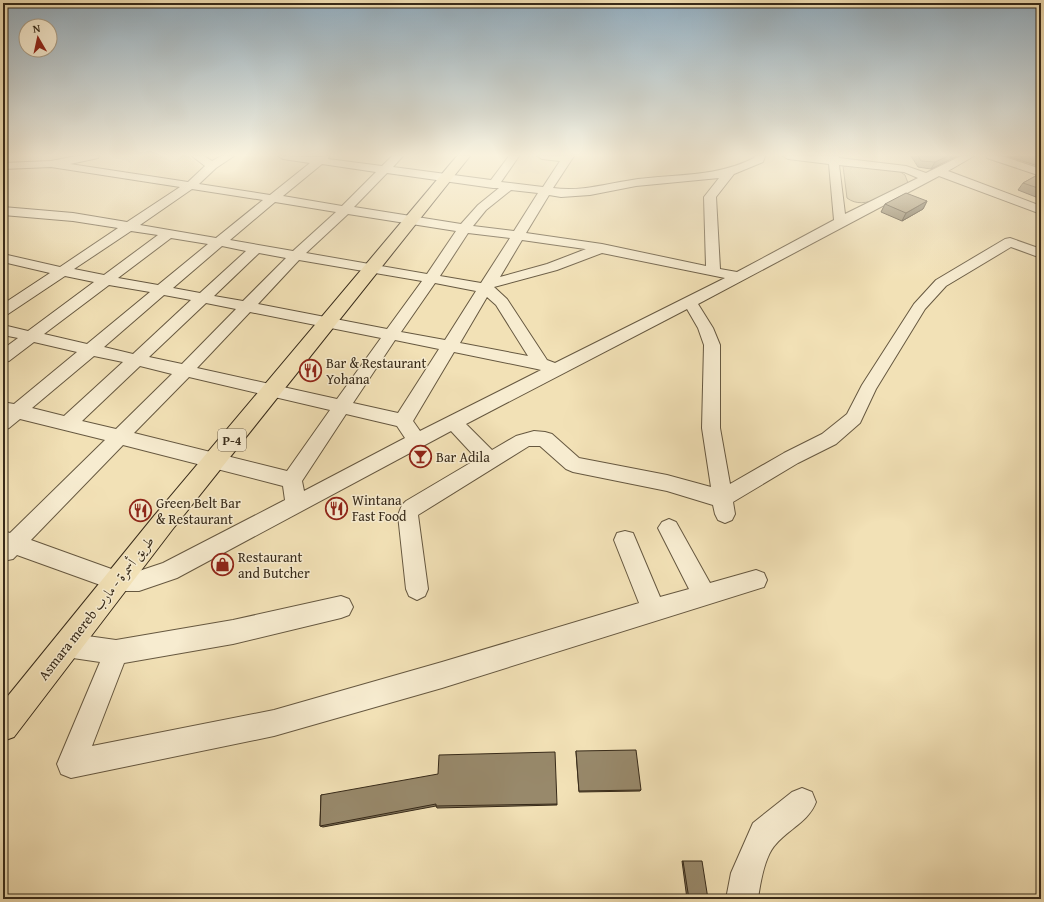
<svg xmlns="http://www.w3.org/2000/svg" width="1044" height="902" font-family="'Gentium Book Plus',Amiri,serif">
  <rect width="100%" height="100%" fill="#f2e1b6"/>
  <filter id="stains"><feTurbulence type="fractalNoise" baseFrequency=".005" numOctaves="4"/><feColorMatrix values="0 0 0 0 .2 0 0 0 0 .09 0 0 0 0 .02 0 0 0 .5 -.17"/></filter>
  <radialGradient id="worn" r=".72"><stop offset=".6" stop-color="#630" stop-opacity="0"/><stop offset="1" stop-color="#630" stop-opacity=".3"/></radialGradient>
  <path fill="#d2c29b" stroke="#84765a" d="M847 165 899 171 905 175 908 183C891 191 865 212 847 198L843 166Z"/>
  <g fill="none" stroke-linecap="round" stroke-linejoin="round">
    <defs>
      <path id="minor" d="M76 156H99L98 158 70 164 188 182 205 166 192 156H204L212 161 221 156H234L216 168 199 184 270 195 310 163 283 159 278 156 317 157 329 156 328 159 382 166 392 156H403L393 167 491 180 509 156H519L501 182 543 187 560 161 542 159 537 156H574L553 188C583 192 609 183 638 179 678 174 717 177 754 158L755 156H765L763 162 734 174 716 197 720 269 737 272 834 220 829 164 788 159 783 156H839V158L906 166 926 173 961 156H974L948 171 1041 206V214L939 176 698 304 713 328 720 345V428L730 484 784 453 822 434 847 414 862 385 914 304 936 280 1005 239 1010 238 1041 249V258L1011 247 946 286 925 309 876 389 860 423 836 444 798 463 733 502 735 514 732 520 725 523 718 520 715 514 713 505 667 491 573 472 566 469 540 446H529L418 515 428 589 425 596 417 600 409 596 406 589 398 515 402 505 406 501 477 459 451 431 177 578 139 591H117L17 555 13 559 3 561V531L10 533 105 440 20 419 9 428 3 430V404L8 403 14 404 77 352 34 342 9 361 3 362V349L18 338 3 335V325L28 331 94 282 65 276 8 314 3 316V304L50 273 3 262V254L60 267 118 228 73 221 3 215V207L73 213 127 222 180 187 51 167 3 169V163L51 161ZM322 164 376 172 342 206 283 196ZM839 165 904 172 918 178 845 214ZM387 173 493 188H499L478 205 461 224 354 207ZM719 178 704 197 706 266 602 244 526 233 549 195 561 197 590 195 636 186ZM192 189 263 200 216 238 140 225ZM511 190 538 193 514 231 473 226 486 210ZM275 202 336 212 293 251 230 240ZM348 214 456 231 427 274 306 253ZM131 231 158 235 104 275 74 269ZM468 233 510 238 481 283 440 276ZM171 238 208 244 158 285 118 278ZM522 240 585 249H586L547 264 500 277ZM222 246 246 251 200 293 173 288ZM259 253 286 258 243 301 214 296ZM602 253 725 278 555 363 547 360 507 299 494 287 557 270ZM299 260 422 281 387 329 258 304ZM435 283 476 291 445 340 401 332ZM109 285 150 292 87 344 44 334ZM164 295 191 300 133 354 104 347ZM487 297 496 305 528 356 460 343ZM206 303 236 309 182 364 149 357ZM687 309 698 328 704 345 702 428 711 487 667 475 579 458 552 434 545 432 534 431 516 436 492 450 466 424ZM250 312 381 338 337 399 197 368ZM395 340 439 349 398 413 353 403ZM454 352 537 369 541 370 420 431 413 421ZM94 356 123 362 64 416 32 408ZM140 366 172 374 116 429 82 421ZM189 377 330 410 287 471 134 433ZM346 414 397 426 405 438 304 491 302 481ZM123 445 283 486 285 500 163 563 139 571H117L31 540Z
        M986 156H1002L1041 169V176L987 158Z
        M669 519 676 522 710 583 756 570 764 573 767 580 764 587 442 688 274 736 71 778 61 774 57 764 100 662 66 657 57 654 54 645 57 636 66 633 116 640 233 620 341 596 349 599 353 607 349 615 341 618 233 644 124 663 92 746 274 710 442 662 639 603 614 540 617 533 625 531 633 533 660 597 689 589 658 528 662 522Z
        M802 788 812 792 816 802C809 821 789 829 776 844 765 855 760 884 758 899H726L731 873 753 823 792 792Z"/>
      <path id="highway" d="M457 156H470L172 530 14 737 3 741V702L154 516Z"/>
    </defs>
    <use href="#minor" stroke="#665840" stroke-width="2"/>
    <use href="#highway" stroke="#372a19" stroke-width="2"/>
    <use href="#minor" fill="#f7ecd0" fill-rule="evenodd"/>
    <use href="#highway" fill="#f2e1b6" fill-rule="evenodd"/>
  </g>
  <path fill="#83765c" stroke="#372a19" d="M911 156H957L931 169 918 167Z
    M1007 156H1041V167Z
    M1041 173V199L1018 190 1023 183Z
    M927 201 923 209 902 221 881 212 885 204Z
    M576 751 641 790 640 791 579 792 576 752Z
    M321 795 557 804V805L437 808 436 806 323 827 320 826Z
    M682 861H683L708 899H687Z"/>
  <path fill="#6a604b" stroke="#372a19" d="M948 156H957L931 169 935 162Z
    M927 201 923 209 902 221 906 213Z"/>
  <path fill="#98896b" stroke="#372a19" d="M918 156H948L935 162 921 161Z
    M1034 156H1041V158Z
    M1041 173V189L1023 183Z
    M906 193 927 201 906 213 885 204Z
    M636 750 641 790 579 791 576 751Z
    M555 752 557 804 436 806V804L320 826 321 795 438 774 439 755Z
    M683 861H702L708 899H689Z"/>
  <linearGradient id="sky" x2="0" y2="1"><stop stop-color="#92adbf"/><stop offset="0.55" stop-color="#f9f2de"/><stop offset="1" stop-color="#f9f2de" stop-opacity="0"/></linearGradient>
  <rect width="1044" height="282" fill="url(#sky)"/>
  <defs>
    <symbol id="restaurant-ring" viewBox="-11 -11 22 22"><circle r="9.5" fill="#f7ecd0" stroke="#8f2418" stroke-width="1.5"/><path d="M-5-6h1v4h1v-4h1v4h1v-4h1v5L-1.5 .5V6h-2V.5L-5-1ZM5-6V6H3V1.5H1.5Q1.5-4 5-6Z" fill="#8f2418"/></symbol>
    <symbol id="bar-ring" viewBox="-11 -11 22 22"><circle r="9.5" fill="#f7ecd0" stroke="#8f2418" stroke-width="1.5"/><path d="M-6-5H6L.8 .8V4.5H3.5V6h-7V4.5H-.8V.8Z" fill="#8f2418"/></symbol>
    <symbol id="shop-ring" viewBox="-11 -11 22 22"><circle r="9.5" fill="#f7ecd0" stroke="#8f2418" stroke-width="1.5"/><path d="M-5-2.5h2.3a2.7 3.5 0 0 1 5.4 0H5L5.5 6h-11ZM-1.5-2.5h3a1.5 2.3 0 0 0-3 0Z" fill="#8f2418"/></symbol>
  </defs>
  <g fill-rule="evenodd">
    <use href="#restaurant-ring" x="298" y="358" width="25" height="25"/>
    <use href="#bar-ring" x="408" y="444" width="25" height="25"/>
    <use href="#restaurant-ring" x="324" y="496" width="25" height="25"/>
    <use href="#restaurant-ring" x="128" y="498" width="25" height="25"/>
    <use href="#shop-ring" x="210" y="552" width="25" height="25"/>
  </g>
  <g text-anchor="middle" stroke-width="3" stroke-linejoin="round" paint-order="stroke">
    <rect fill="#f7ecd0" stroke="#716450" stroke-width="1" x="218" y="429" width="28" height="22" rx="3"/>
    <g font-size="13" font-weight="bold" fill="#372a19">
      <text x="232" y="445">P-4</text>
    </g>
    <g font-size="14" fill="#372a19" stroke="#f7ecd0" text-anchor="start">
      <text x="326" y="368">Bar &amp; Restaurant<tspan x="326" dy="16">Yohana</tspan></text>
      <text x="436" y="462">Bar Adila</text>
      <text x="352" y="505">Wintana<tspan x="352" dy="16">Fast Food</tspan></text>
      <text x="156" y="508">Green Belt Bar<tspan x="156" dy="16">&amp; Restaurant</tspan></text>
      <text x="238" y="562">Restaurant<tspan x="238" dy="16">and Butcher</tspan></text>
    </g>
    <g font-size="14" fill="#372a19" stroke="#f7ecd0">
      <text transform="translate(96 608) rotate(-52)" y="5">Asmara mereb طريق أسمرة - مارب</text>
    </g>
  </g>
  <rect width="1044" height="902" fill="none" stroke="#f2e1b6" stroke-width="16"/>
  <rect x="4" y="4" width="1036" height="894" fill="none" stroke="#372a19" stroke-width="2"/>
  <rect x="8" y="8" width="1028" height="886" fill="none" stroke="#372a19"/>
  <g transform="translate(38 38) rotate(351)"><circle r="19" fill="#f7ecd0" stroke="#aa9e87"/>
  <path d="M0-3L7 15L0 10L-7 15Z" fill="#8f2418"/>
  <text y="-6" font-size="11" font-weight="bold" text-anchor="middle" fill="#372a19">N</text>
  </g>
  <rect width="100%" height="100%" filter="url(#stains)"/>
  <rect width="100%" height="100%" fill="url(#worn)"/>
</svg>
